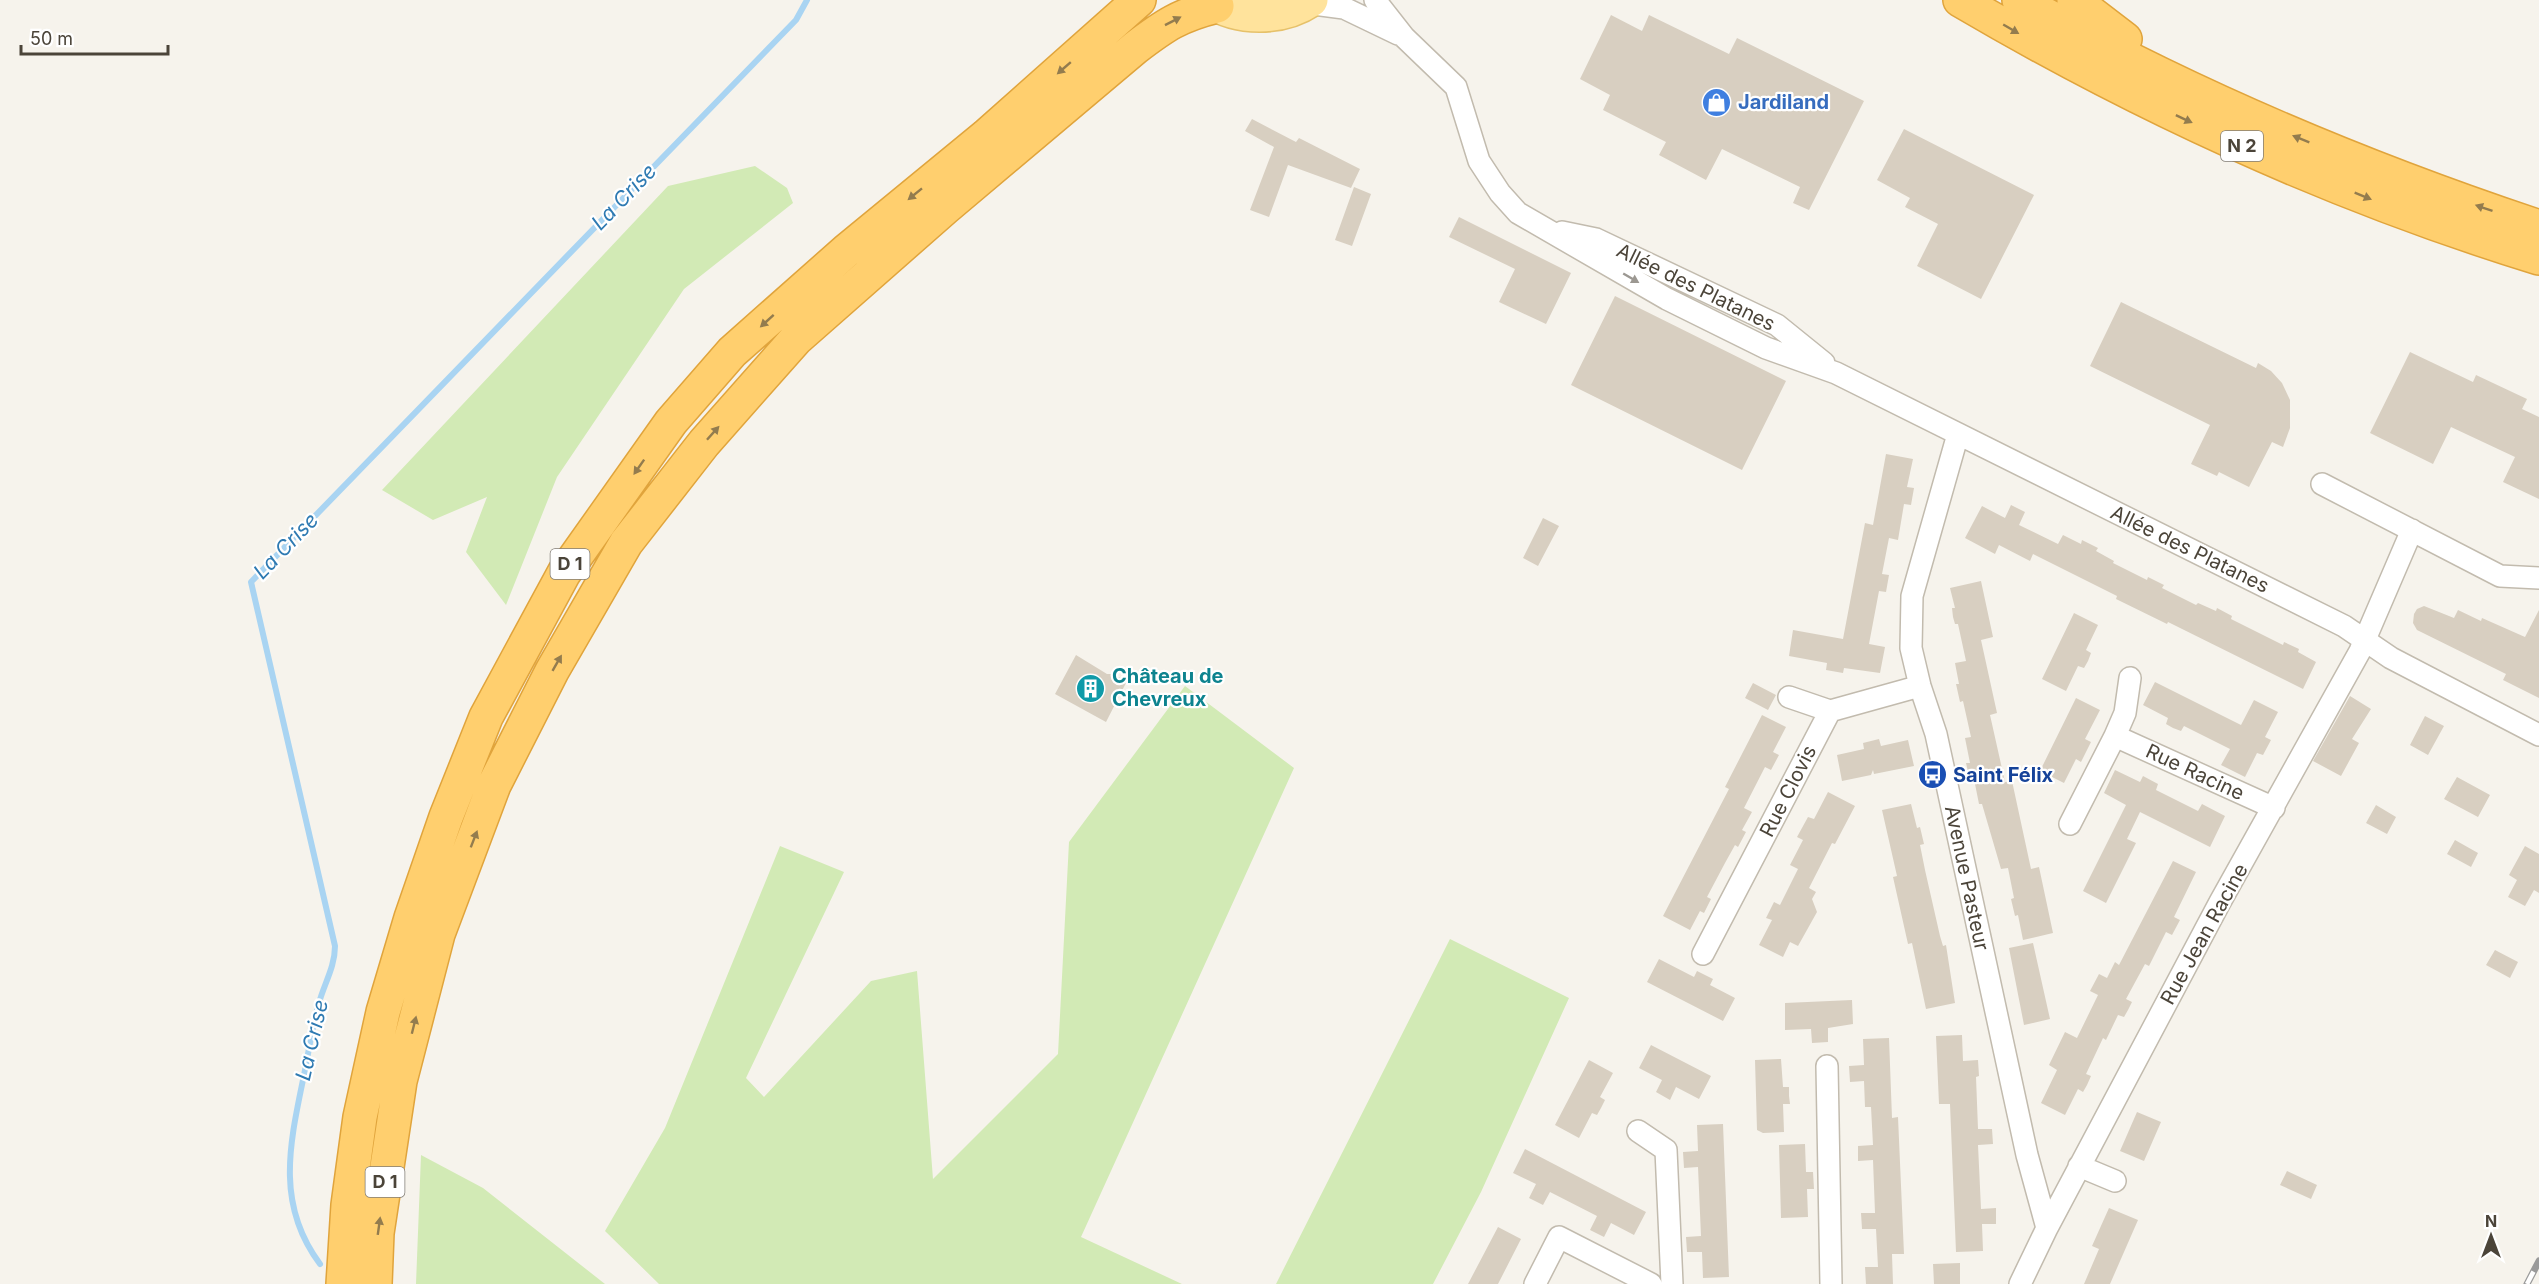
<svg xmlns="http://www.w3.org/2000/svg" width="2539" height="1284" font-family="Inter,sans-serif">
  <rect width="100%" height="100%" fill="#f6f3ec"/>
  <path fill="#d2eab5" d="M755 166 787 188 793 203 684 289 557 477 506 605 466 552 487 497 433 520 382 490 668 186Z
    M1185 686 1294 768 1081 1237 1182 1284H659L605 1231 665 1128 780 846 844 872 746 1078 764 1097 871 981 917 971 933 1179 1058 1054 1069 842Z
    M1450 939 1569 998 1481 1192 1433 1284H1276Z
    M421 1155 483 1188 605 1284H416Z"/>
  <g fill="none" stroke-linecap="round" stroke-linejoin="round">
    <path stroke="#a9d4f2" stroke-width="6" d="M320 1264C275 1204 290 1143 304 1075 309 1051 312 1026 319 1003 324 984 335 967 335 946L251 582 796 20 807 0"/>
  </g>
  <path fill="#d8cfc1" d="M1611 15 1642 31 1649 15 1729 54 1737 38 1864 101 1809 210 1793 203 1800 187 1722 149 1706 180 1659 155 1666 142 1603 110 1610 95 1580 79Z
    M1252 119 1296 142 1299 138 1360 169 1351 188 1288 165 1269 217 1250 210 1274 147 1245 131Z
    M1904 129 2034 195 1981 299 1917 266 1938 224 1905 207 1910 198 1877 180Z
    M1354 187 1371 194 1352 246 1335 240Z
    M1459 217 1571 273 1546 324 1499 302 1515 269 1449 237Z
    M1615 296 1786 381 1742 470 1571 385Z
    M2121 302 2256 368 2258 363 2271 371 2282 383 2290 400V428L2283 447 2272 442 2249 487 2219 472 2217 476 2191 464 2210 425 2090 366Z
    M2410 352 2473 382 2476 375 2527 399 2522 409 2539 417V499L2503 482 2515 457 2451 427 2433 464 2370 433Z
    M1886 454 1913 459 1907 487 1914 488 1911 505 1904 504 1898 540 1889 538 1882 574 1889 575 1886 592 1879 591 1869 644 1885 647 1880 673 1844 668 1843 673 1826 670 1827 663 1789 656 1793 630 1843 639 1865 523 1873 525Z
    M2011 505 2025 512 2019 525 2058 544 2063 535 2081 544 2082 540 2098 548 2096 551 2114 561 2113 563 2147 580 2148 577 2164 585 2162 588 2196 605 2198 603 2216 611 2217 608 2232 616 2231 619 2283 645 2284 642 2299 649 2298 652 2316 662 2303 689 2168 622 2167 624 2116 599 2117 596 2033 554 2030 561 1999 545 1995 554 1965 538 1982 506 2005 518Z
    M1543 518 1559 526 1538 566 1523 558Z
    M1981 581 1993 637 1981 640 1997 713 1990 715 2005 782 2012 781 2031 869 2039 867 2053 933 2023 940 2018 915 2015 916 2011 899 2014 898 2008 868 2001 869 1982 804H1979L1974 779 1970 780 1966 763H1970L1965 738 1971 737 1963 701 1960 702 1956 684H1959L1955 663 1966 661 1958 624H1955L1953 617 1952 608H1955L1950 588Z
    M2424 606 2454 618 2458 610 2481 621 2482 618 2525 637 2539 610V698L2503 680 2506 674 2417 630 2413 623 2414 614 2417 609Z
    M2074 613 2098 625 2086 650 2091 653 2088 661 2084 668 2078 666 2066 691 2042 679Z
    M1076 655 1107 674H1112L1127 681 1106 722 1055 694Z
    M2155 682 2241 725 2254 700 2278 712 2265 737 2271 740 2263 755 2257 753 2245 777 2221 765 2230 749 2184 726 2181 731 2173 728 2166 724 2168 718 2143 705Z
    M1753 683 1776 695 1768 710 1745 698Z
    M2350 696 2371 709 2352 739 2359 743 2341 776 2313 761Z
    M2076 698 2100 710 2085 739 2091 742 2081 762 2076 759 2064 783 2040 771Z
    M1762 715 1786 727 1773 752 1779 755 1771 770 1765 767 1744 808 1752 812 1742 830 1746 832 1738 847 1735 845 1725 863 1707 897 1711 899 1704 913 1700 911 1690 930 1663 916 1729 789 1725 787Z
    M2425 716 2444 726 2428 755 2410 745Z
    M1879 739 1881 746 1908 740 1914 766 1874 774 1873 770 1871 775 1842 781 1837 755 1864 749 1863 743Z
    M2115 770 2140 782 2143 776 2158 784 2156 790 2198 811 2202 804 2225 816 2210 847 2140 812 2127 839 2136 843 2106 903 2083 891 2126 805 2104 793Z
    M2457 777 2490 795 2478 817 2444 799Z
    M1828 792 1855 806 1835 844 1832 843 1809 888 1816 892 1812 899 1817 912 1798 946 1790 942 1783 957 1759 945 1772 920 1766 918 1774 902 1780 905 1798 869 1790 865 1803 840 1797 837 1808 817 1814 819Z
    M1911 804 1917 828 1920 827 1924 844 1920 845 1925 870 1940 936 1943 946 1946 945 1955 1003 1926 1009 1912 943 1908 944 1893 877 1897 876 1882 810Z
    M2376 805 2396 817 2387 834 2366 823Z
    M2455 840 2478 853 2471 867 2447 854Z
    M2525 846 2539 854V893L2534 890 2525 906 2508 897 2517 880 2509 875Z
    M2173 861 2196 872 2174 917 2180 920 2172 935 2166 932 2149 966 2145 964 2126 999 2132 1002 2128 1010 2124 1017 2118 1015 2106 1040 2103 1038 2086 1074 2091 1076 2087 1085 2083 1092 2078 1089 2065 1115 2041 1103 2057 1070 2049 1065 2065 1032 2077 1038 2098 995 2090 991 2099 974 2107 978 2115 962 2119 965Z
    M2033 943 2050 1019 2024 1025 2009 948Z
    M2495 950 2518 962 2510 978 2486 965Z
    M1659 959 1694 977 1697 971 1713 979 1710 985 1735 998 1723 1021 1647 982Z
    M1852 1000 1853 1024 1828 1028V1042L1812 1043 1811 1029 1785 1030V1003Z
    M1962 1035 1963 1061 1978 1060 1979 1076 1976 1077 1978 1129H1992L1993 1144 1978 1145 1981 1209 1996 1208V1224H1982L1983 1251 1956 1252 1950 1104H1939L1936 1036Z
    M1889 1038 1892 1118 1898 1117 1904 1254H1892L1893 1284H1866L1865 1267H1878L1876 1229H1862L1861 1213H1875L1873 1160 1858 1161V1146L1873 1145 1871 1107H1865L1864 1081 1850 1082 1849 1066 1864 1065 1863 1039Z
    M1651 1045 1711 1076 1699 1099 1676 1087 1670 1100 1656 1092 1662 1080 1639 1068Z
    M1781 1059 1783 1087H1789V1096L1790 1104H1783L1784 1132 1763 1133 1757 1130 1755 1060Z
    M1589 1060 1613 1073 1600 1097 1605 1100 1601 1108 1597 1115 1592 1113 1579 1138 1555 1125Z
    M2137 1112 2161 1122 2144 1161 2120 1151Z
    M1723 1124 1729 1277 1703 1278 1702 1252H1687L1686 1237 1701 1236 1698 1167 1684 1168 1683 1152 1698 1151 1697 1125Z
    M1805 1144 1806 1172H1813L1814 1189H1807L1808 1217 1781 1218 1779 1145Z
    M1525 1149 1646 1212 1634 1235 1611 1223 1604 1237 1590 1230 1597 1216 1550 1192 1543 1205 1529 1198 1536 1184 1513 1173Z
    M2287 1171 2317 1185 2311 1199 2280 1185Z
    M2109 1208 2138 1220 2110 1284H2084L2099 1249 2092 1246Z
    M1498 1227 1521 1239 1498 1284H1468Z
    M1960 1263V1284H1934L1933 1264Z"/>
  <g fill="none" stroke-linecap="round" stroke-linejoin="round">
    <defs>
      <path id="street" d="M1375 0 1404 37 1456 87 1479 161 1500 193 1518 213 1667 299 1766 348 1836 373 2344 626 2391 658 2539 735
        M1306 3 1344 8 1398 34
        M1562 232 1596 239 1777 325 1824 363
        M1958 434 1912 596 1911 648 1920 686 1936 734 2027 1155 2047 1228 2020 1284
        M2322 484 2500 576 2539 578
        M1789 697 1830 711
        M2115 736 2125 713 2130 678
        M2070 824 2115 736 2274 808
        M1703 954 1830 711 1920 686
        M1827 1066 1831 1284
        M1638 1131 1666 1150 1672 1284
        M2079 1166 2115 1181
        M2047 1228 2220 902 2360 651 2412 530
        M1535 1284 1559 1237 1651 1284"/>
      <path id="primary" d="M1208 0C1238 20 1281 20 1311 0"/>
      <path id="highway" d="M1960 0C2142 107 2337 196 2539 258
        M2019 0C2185 94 2359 167 2539 227
        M2074 0 2125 39
        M343 1284 348 1205 360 1117 383 1012 411 918 446 817 486 717 564 573 671 422 732 352 846 251 986 136 1139 0
        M375 1284 377 1233 400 1081 438 934 494 785 552 671 626 543 704 443 796 339 945 208 1135 48C1165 25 1180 15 1217 6"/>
    </defs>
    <use href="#street" stroke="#c2bbae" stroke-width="24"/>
    <use href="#primary" stroke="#e6c16a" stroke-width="36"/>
    <use href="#highway" stroke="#e0a43c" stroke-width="36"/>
    <use href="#street" stroke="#fff" stroke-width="21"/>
    <use href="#primary" stroke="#ffe39c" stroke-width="33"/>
    <use href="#highway" stroke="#ffcf6e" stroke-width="33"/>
    <defs>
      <path id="rail" d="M2527 1284 2539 1261"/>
    </defs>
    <use href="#rail" stroke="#9a9a9a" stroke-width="7"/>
    <use href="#rail" stroke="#fff" stroke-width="4.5" stroke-dasharray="14" stroke-linecap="butt"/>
  </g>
  <defs><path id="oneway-solid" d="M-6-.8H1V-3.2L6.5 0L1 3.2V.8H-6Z" transform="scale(1.5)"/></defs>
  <g fill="#937c4e">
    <use href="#oneway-solid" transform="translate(1173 21) rotate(-27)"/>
    <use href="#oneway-solid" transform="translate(2011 29) rotate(30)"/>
    <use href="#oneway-solid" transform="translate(1064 68) rotate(139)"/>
    <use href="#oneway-solid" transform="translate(2184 119) rotate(25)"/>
    <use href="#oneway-solid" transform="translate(2301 139) rotate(-158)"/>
    <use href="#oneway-solid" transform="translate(915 194) rotate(141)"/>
    <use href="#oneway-solid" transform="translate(2363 196) rotate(22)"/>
    <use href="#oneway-solid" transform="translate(2484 208) rotate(-161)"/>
    <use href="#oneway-solid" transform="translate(767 321) rotate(138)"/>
    <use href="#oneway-solid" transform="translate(713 433) rotate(-48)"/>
    <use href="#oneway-solid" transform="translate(639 467) rotate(125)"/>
    <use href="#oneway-solid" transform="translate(557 663) rotate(-60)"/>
    <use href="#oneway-solid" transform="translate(474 839) rotate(-69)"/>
    <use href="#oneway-solid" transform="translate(414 1025) rotate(-76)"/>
    <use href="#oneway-solid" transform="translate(379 1226) rotate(-82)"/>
  </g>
  <use fill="#9c9892" href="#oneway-solid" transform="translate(1631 278) rotate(30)"/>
  <defs>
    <symbol id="shop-disc" viewBox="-11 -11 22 22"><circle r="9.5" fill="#3f7fe0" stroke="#fff"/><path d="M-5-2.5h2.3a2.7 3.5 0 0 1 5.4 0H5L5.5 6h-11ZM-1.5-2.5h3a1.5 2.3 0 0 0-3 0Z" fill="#fff"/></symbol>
    <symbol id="building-disc" viewBox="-11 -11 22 22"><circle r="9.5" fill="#0f9aa8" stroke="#fff"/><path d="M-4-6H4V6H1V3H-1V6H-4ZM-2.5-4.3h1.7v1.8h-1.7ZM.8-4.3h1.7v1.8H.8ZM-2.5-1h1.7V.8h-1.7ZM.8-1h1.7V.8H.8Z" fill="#fff"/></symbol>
    <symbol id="bus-disc" viewBox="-11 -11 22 22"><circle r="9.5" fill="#1a4fb4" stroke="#fff"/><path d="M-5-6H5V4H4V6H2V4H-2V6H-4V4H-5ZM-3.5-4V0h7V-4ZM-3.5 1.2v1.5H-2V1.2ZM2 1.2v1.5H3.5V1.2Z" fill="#fff"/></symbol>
  </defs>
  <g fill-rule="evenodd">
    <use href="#shop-disc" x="1700" y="86" width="33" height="33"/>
    <use href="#building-disc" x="1074" y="672" width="33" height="33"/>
    <use href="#bus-disc" x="1916" y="758" width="33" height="33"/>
  </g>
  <g text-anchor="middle" stroke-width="4.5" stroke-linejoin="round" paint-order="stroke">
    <g fill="#fff" stroke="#817c74" stroke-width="1.5">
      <rect x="2221" y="131" width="42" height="30" rx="4.5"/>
      <rect x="550.5" y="549" width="39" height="30" rx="4.5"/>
      <rect x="365.5" y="1167" width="39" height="30" rx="4.5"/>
    </g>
    <g font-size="18" font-weight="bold" fill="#4b4439">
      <text x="2242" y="152">N 2</text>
      <text x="570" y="570">D 1</text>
      <text x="385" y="1188">D 1</text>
    </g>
    <g font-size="20" font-weight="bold" fill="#366cbe" stroke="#fff" text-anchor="start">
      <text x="1738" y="109">Jardiland</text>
    </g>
    <g font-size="20" fill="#4b4439" stroke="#fff">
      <text transform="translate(1696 287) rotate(26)" y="7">Allée des Platanes</text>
      <text transform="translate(2190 549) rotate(26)" y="7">Allée des Platanes</text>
      <text transform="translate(2195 772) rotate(25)" y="7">Rue Racine</text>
      <text transform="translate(1788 791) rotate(-63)" y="7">Rue Clovis</text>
      <text transform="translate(1967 878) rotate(78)" y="7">Avenue Pasteur</text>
      <text transform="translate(2204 934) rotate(-61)" y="7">Rue Jean Racine</text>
    </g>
    <g font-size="20" font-weight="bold" fill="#0d838f" stroke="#fff" text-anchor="start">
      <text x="1112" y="683">Château de<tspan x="1112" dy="23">Chevreux</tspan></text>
    </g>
    <g font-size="20" font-weight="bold" fill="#164399" stroke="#fff" text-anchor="start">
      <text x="1953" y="782">Saint Félix</text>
    </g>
    <g font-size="21" font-style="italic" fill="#2e7ab2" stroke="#fff">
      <text transform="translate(624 197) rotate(-46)" y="7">La Crise</text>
      <text transform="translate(286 546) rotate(-46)" y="7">La Crise</text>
      <text transform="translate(312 1040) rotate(-77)" y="7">La Crise</text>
    </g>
  </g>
  <g transform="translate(2491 1236)" stroke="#ffffff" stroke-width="4.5" paint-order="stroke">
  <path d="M0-4.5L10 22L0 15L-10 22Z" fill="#4b4439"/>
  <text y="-9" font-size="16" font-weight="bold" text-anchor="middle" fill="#4b4439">N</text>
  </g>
  <path d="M21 45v9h147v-9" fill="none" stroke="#4b4439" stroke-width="3"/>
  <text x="30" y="45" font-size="18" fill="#4b4439" stroke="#ffffff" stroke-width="4.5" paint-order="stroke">50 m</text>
</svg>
